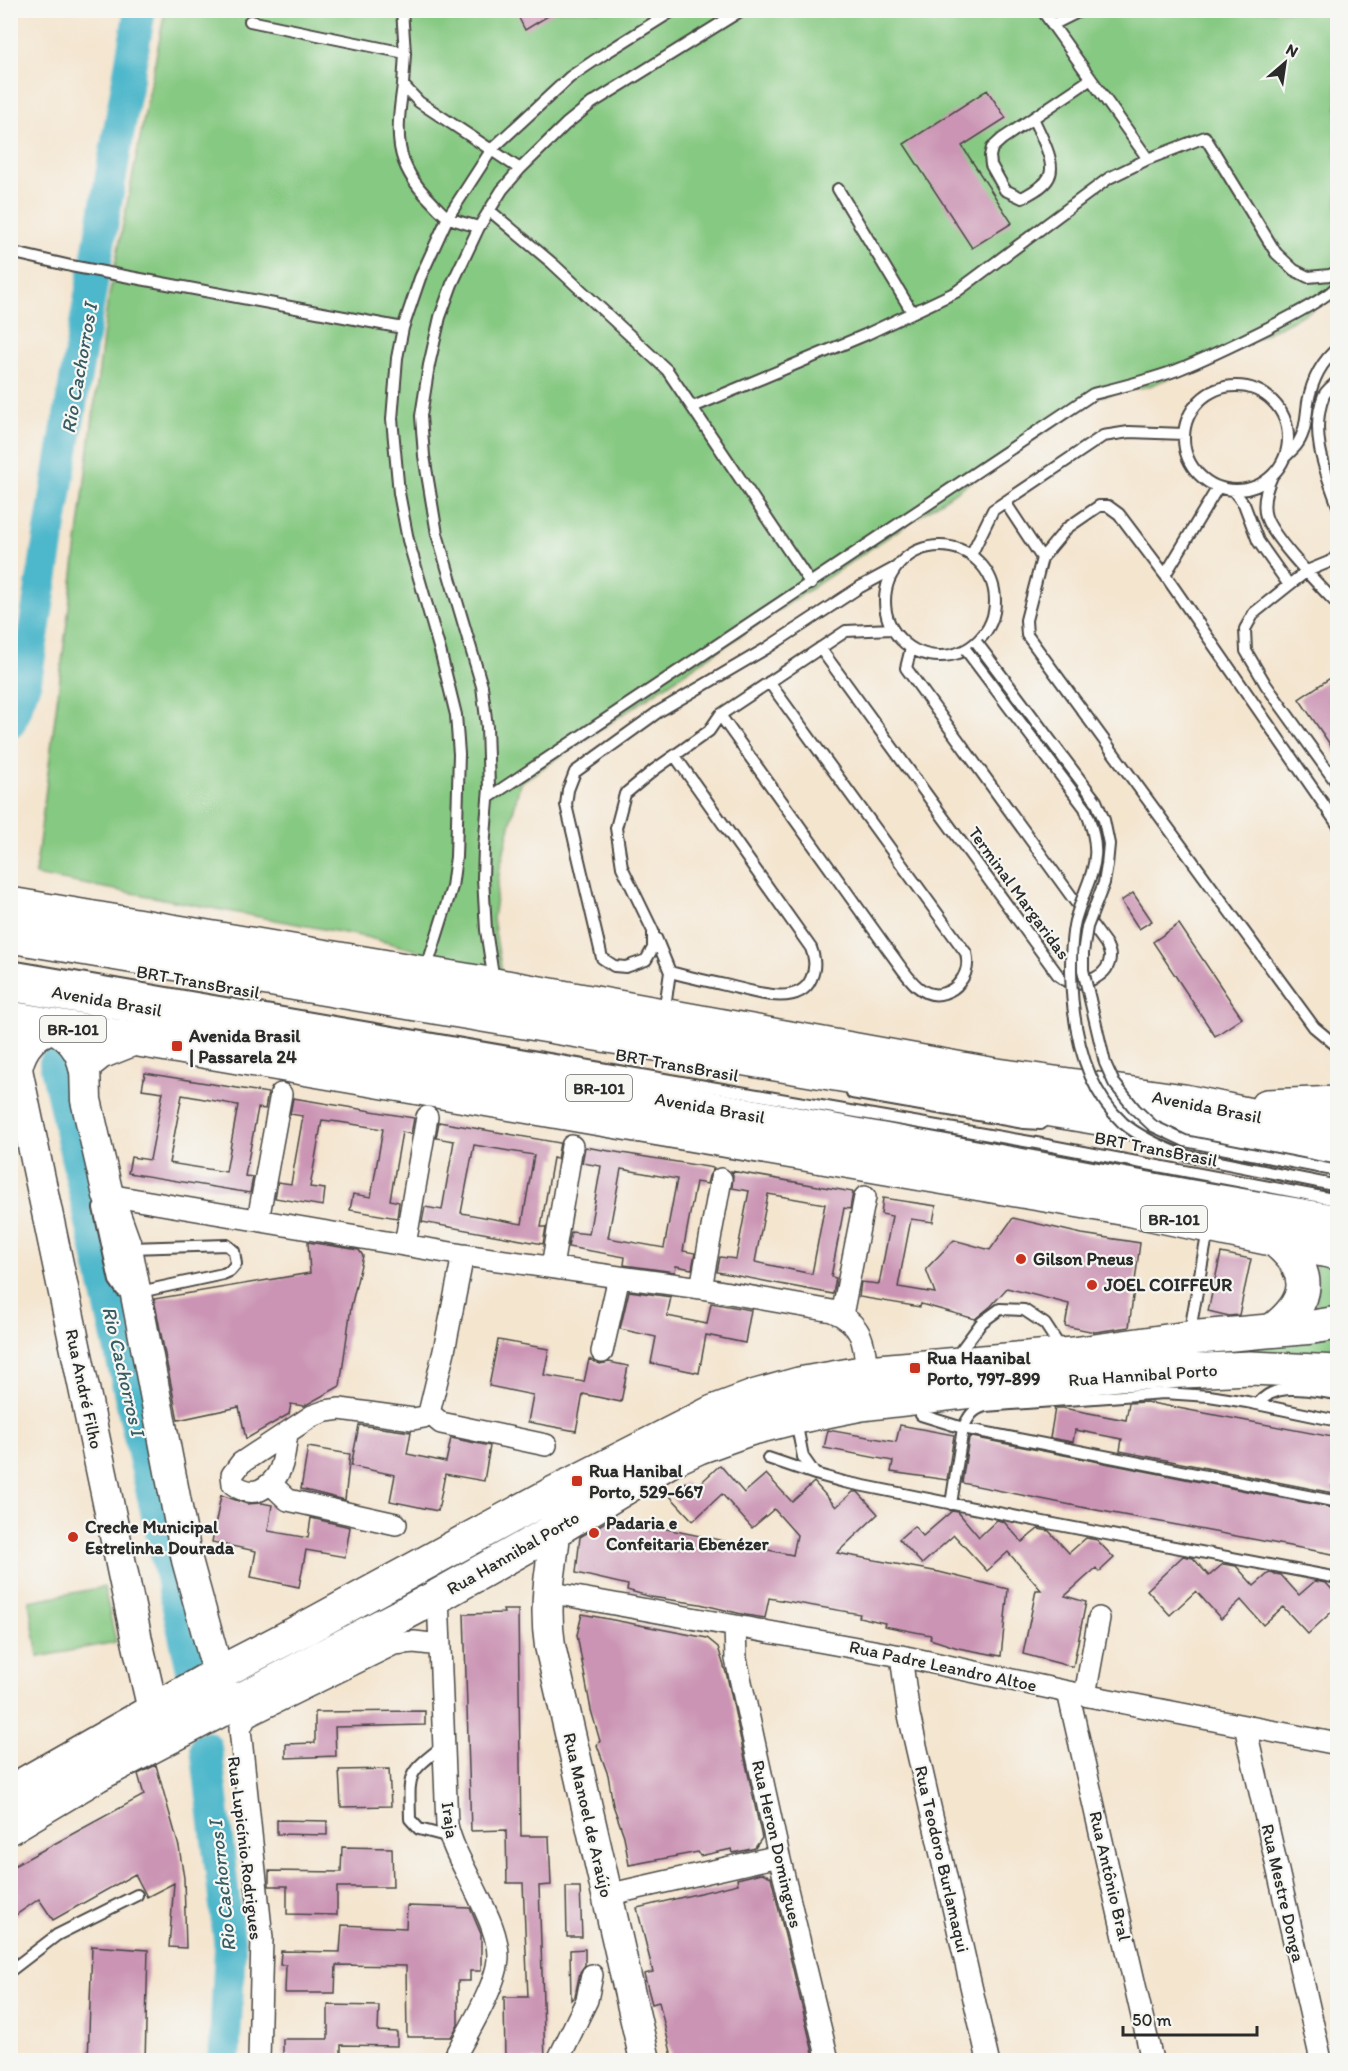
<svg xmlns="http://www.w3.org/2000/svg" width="1348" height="2071" font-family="Itim,sans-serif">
  <rect width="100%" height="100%" fill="#f6f6f2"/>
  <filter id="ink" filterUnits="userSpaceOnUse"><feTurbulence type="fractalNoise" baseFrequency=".0167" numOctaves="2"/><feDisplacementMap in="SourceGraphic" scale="12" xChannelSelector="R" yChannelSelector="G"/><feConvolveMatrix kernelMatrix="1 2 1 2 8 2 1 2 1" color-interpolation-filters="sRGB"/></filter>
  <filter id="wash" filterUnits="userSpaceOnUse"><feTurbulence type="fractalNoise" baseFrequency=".008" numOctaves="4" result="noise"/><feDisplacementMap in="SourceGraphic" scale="24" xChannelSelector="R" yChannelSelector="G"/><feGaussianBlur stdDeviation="1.35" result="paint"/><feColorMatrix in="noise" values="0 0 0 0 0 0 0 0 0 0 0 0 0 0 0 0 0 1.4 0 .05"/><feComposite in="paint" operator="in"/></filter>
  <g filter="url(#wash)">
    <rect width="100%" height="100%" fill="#f4e5cf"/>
    <path fill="#86c982" stroke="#587a56" stroke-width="1.5" d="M165 11H1337V297L1216 359 1149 386 1097 397 520 783 500 868 493 919 502 973 366 937 35 875 107 306Z
      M1314 1262 1337 1266V1313L1311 1320C1319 1297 1320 1286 1314 1262Z
      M1337 1330V1352H1211Z
      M104 1587 116 1642 38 1657 29 1601Z"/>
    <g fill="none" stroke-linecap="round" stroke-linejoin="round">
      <path stroke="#4eb7cb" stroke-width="32" d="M10 723 26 680 62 456 140 10
        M55 1063 194 1679
        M206 1747 230 1948 224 2060"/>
    </g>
    <g id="blocks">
      <path fill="#cb94b4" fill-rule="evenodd" d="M515 10H558L525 30Z
        M987 90 1006 118 962 146 1012 223 972 248 904 144Z
        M1338 673V756L1299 699Z
        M1133 893 1152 921 1139 929 1121 901Z
        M1179 924 1242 1018 1215 1036 1153 942Z
        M145 1073 268 1093 265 1109 258 1108 245 1176 253 1177 250 1193 128 1173 131 1157 150 1160 163 1092 142 1089ZM182 1095 238 1105 226 1172 169 1163Z
        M293 1098 414 1118 411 1134 402 1132 390 1200 399 1202 397 1218 350 1210 353 1194 371 1197 383 1129 339 1122 322 1120 310 1187 325 1189 323 1206 275 1198 278 1182 291 1184 303 1116 290 1114Z
        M439 1122 560 1143 557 1159 553 1158 541 1227H546L543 1244 422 1222 425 1207 442 1210 454 1141 436 1138ZM474 1145 534 1155 522 1224 461 1213Z
        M585 1147 714 1168 709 1176 707 1184 696 1182 683 1251 695 1253 692 1269 676 1266 675 1272 624 1265 625 1257 568 1247 571 1232 589 1234 601 1166 582 1163ZM621 1169 677 1179 664 1248 608 1238Z
        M731 1171 853 1192 850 1209 844 1208 831 1277 836 1278 833 1294 717 1272 720 1257 736 1259 749 1191 732 1188 733 1175ZM768 1194 825 1204 812 1274 755 1262Z
        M883 1198 936 1206 933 1222 911 1219 898 1287 935 1293 926 1269 954 1240 990 1250 1013 1218 1082 1234 1140 1243 1129 1327 1095 1332 1065 1326 1069 1304 1007 1288 991 1306 975 1319 921 1304 920 1307 859 1297 861 1282 879 1284 892 1216 881 1214Z
        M308 1242 359 1250 363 1256 351 1307 340 1386 304 1406 291 1404 289 1414 246 1439 239 1407 178 1420 154 1299 310 1273Z
        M1221 1253 1251 1259 1239 1315 1229 1316 1208 1311Z
        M629 1291 671 1297 667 1316 707 1324 711 1303 751 1310 745 1343 706 1335 699 1373 651 1363 656 1337 620 1329Z
        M498 1340 549 1349 544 1375 584 1382 589 1359 600 1364 609 1362 628 1366 621 1402 583 1394 576 1431 528 1422 533 1395 489 1386Z
        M1146 1402 1338 1438V1458L1332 1487H1338V1494L1120 1451 1122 1439 1075 1430 1073 1442 1050 1438 1055 1408H1063L1126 1420 1129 1403Z
        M359 1425 411 1432 407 1454 446 1462 451 1438 490 1446 484 1481 445 1474 438 1511 390 1501 395 1475 351 1466Z
        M900 1425 954 1435 947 1480 891 1472 893 1461 824 1448 828 1430 896 1442Z
        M972 1437 1338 1509V1555L1091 1509 962 1483 969 1438Z
        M308 1447 350 1454 345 1500 301 1489Z
        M720 1465 744 1493 766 1474 792 1502 814 1482 836 1507 853 1492H858L878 1514 837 1553 939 1572 1008 1589 1001 1656 958 1648 930 1639 931 1635 884 1626 885 1623 859 1617 860 1614 769 1598 765 1618 746 1615 700 1604 651 1597 627 1590 628 1585 576 1573 580 1537 612 1518 793 1555 797 1535 774 1509 752 1528 722 1494 693 1521 670 1496 685 1482 692 1491Z
        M221 1495 247 1504 262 1503 272 1505 268 1531 308 1538 311 1518 350 1527 345 1557 306 1550 299 1587 251 1577 256 1551 212 1542Z
        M952 1511 958 1512 979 1537 997 1520 1004 1522 1022 1542 1038 1529 1049 1531 1069 1553 1086 1538 1097 1540 1114 1558 1099 1572 1096 1568 1065 1596 1086 1602 1073 1667 1023 1654 1036 1590H1041L1008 1552 987 1571 954 1535 922 1564 899 1539 914 1526 923 1536Z
        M1183 1556 1193 1558 1209 1576 1223 1564 1236 1566 1254 1586 1269 1573 1281 1575 1299 1595 1315 1581 1326 1583 1338 1596V1606L1308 1634 1283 1607 1263 1625 1241 1600 1221 1619 1196 1591 1170 1615 1147 1590Z
        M503 1610H518L521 1836H549L551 1885 539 1886 545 2060 505 2061 504 1997H528L523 1883H507L506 1830 471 1831 464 1614 504 1613Z
        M582 1614 707 1638 718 1647 727 1676 762 1838 755 1848 733 1853 732 1849 700 1856 698 1852 629 1865 624 1836 613 1805 608 1775 597 1745 600 1741 591 1710 577 1635Z
        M425 1711V1725L335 1727 336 1756 286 1758V1744L315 1743V1712Z
        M156 1765 179 1847 184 1878 186 1948 169 1947 174 1883 147 1897 135 1874 53 1920 39 1899 10 1919V1868L144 1795 138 1774Z
        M389 1769 391 1806 341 1807 339 1770Z
        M277 1820 327 1821V1835L277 1834Z
        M342 1847 392 1848 393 1887H337V1915L287 1914V1886H269V1871L341 1872Z
        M762 1873 771 1877 815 2061H673L659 2002 652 2004 644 1974 653 1972 637 1908 738 1884 737 1879Z
        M566 1887H580L582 1937H567Z
        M407 1906 470 1908 481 1934V1971H470V1981H458V2025L451 2037H407L406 1966 336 1965 335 1993H285L286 1965H280L281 1951 340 1952 342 1925 406 1928Z
        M92 1946 148 1950 145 2061H88Z
        M585 1949V1965L580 1972 575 1996 571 2000 570 1950Z
        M328 2005 379 2006 378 2031 397 2032V2046L341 2045V2061H291V2056H283V2039H328Z"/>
    </g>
  </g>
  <g filter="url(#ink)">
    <use href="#blocks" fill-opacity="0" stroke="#494744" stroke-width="1.5"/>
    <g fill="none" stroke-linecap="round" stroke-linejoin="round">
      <defs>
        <path id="lane" d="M402 10 405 53 403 85
          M1042 10 1148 159 1205 137 1276 253 1294 270 1308 277 1330 275 1338 271
          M250 21 405 53
          M1052 25 1082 10
          M1033 118C1039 132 1057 163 1049 177 1044 187 1032 192 1022 198L1005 190 991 165 990 156 992 148 1002 139 1091 79
          M838 189 912 312
          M489 210 552 263 667 370 811 584
          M479 227C469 224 457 222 448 217 442 214 436 206 431 201 393 164 396 134 403 85L419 102 520 169
          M10 252 71 266 403 328
          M1338 381C1333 385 1327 390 1324 395 1309 432 1325 471 1338 506
          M1184 438a52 52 0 1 1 104 0a52 52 0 1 1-104 0Z
          M693 407 865 335 956 292 1109 178 1148 159
          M1285 457C1289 453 1295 448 1298 443 1306 431 1306 416 1308 402 1312 381 1322 361 1338 348
          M1272 476C1267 487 1262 504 1266 517 1274 540 1319 585 1338 605
          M1233 490 1244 504 1258 541 1289 585
          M1005 502 1042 558
          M885 601a55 55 0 1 1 110 0a55 55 0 1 1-110 0Z
          M971 555 993 510 1103 436 1129 432 1184 434
          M1338 556 1329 562 1307 571 1289 585 1254 613 1245 629 1246 651 1266 685 1338 785
          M1165 575 1218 487
          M892 629 846 631 720 715 709 731 654 770 625 794 616 828 622 867 653 931V948L646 960 626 967 614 966 602 958 566 805 568 790 575 772 658 712 767 648 860 587 895 568
          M820 648 1058 975C1062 978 1065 981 1070 982 1086 985 1109 976 1110 957 1110 953 1108 948 1106 944L906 668 911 648
          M720 715 889 951C902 967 919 1002 944 993 950 991 955 989 959 983 967 974 969 965 966 953L769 682
          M488 798 1093 394C1121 387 1150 380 1177 370 1202 360 1330 302 1338 284
          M1338 825 1165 575 1119 514 1108 506H1099L1067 528 1042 558 1026 620 1027 635 1314 1027 1338 1047
          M656 938 670 972C689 977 707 981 725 985 749 990 798 1009 811 979 816 968 815 959 811 948L675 756
          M10 966 1036 1143 1338 1200
          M426 970 452 887 456 857 459 754 456 715 441 654 408 540 399 493 392 419 397 358 403 328 420 278 448 217 492 149 570 77 604 54 674 10
          M494 982 486 930 483 878 484 848 489 788 487 727 482 686 437 534 424 456 421 416 429 365 440 317 452 284 479 227 502 190 520 169 566 124 592 103 742 10
          M664 1014 670 972
          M852 1093 1024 1123 1041 1124
          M99 1208 115 1281 122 1291 135 1293 223 1274 230 1271 236 1264 234 1251 227 1245 130 1248
          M1189 1336 1208 1230
          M956 1357 982 1322 1000 1309 1024 1310 1045 1324 1062 1350
          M1258 1404C1276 1380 1312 1391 1338 1394
          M921 1415 963 1428 951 1504
          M796 1421 803 1457 815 1474 844 1482 1043 1522 1338 1578
          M1338 1421 1247 1402 1209 1396 1164 1393 985 1406C972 1410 969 1416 963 1428L1338 1502
          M768 1458 815 1474
          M444 1745C406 1775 409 1772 410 1819L419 1829 450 1837
          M10 1971 57 1935 137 1895"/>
        <path id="street" d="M108 1195 463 1255 619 1277 602 1352
          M258 1220 281 1094
          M405 1245 427 1117
          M552 1267 572 1146
          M619 1277 701 1288 832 1311C863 1324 864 1342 867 1372
          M701 1288 721 1179
          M842 1315 865 1197
          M429 1413 441 1423 546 1445
          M287 1433C284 1456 284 1479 260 1490 250 1494 241 1490 233 1484L232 1475 241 1463 312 1416 326 1411 340 1409 413 1419 424 1417 429 1413 444 1351 463 1255
          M271 1484 288 1500 396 1524
          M548 1592 901 1656 1068 1692 1338 1744
          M438 1596 447 1825C452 1847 464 1867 474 1887 484 1908 498 1933 498 1956 499 1982 466 2035 453 2060
          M735 1626 736 1659 779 1856 828 2060
          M901 1656 909 1715 988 2060
          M1068 1692 1152 2060
          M1085 1695 1099 1618
          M1245 1726 1321 2060
          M607 1895 779 1856
          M259 2060 262 1938 240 1729 246 1717 394 1644 414 1642 440 1645
          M558 2060 587 2000 592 1975"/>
        <path id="secondary" d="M10 1036 138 1645 153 1710 162 1734
          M135 1040 100 1054 85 1066 86 1100 108 1195 127 1248 187 1560 224 1695
          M555 1511C557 1531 553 1548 551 1567 547 1594 546 1620 550 1646L645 2060"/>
        <path id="primary" d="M10 1792 219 1673 306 1628 554 1493 713 1412 756 1396 799 1384 867 1372 1073 1354 1188 1338 1313 1327 1338 1323
          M10 1827 97 1775 438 1596 557 1529 671 1460 699 1447 749 1429 796 1417 861 1404 1118 1374 1250 1368 1338 1372"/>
        <path id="highway" d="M10 904 495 985 990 1074 1184 1101 1338 1133
          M10 936 1338 1158
          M10 984 520 1073 1186 1196 1338 1222
          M10 1018 1127 1209 1338 1253
          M16 1066C21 1045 33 1031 54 1026 70 1035 82 1047 85 1066
          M1267 1106 1338 1103
          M1273 1330C1311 1301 1314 1272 1276 1241"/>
      </defs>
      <use href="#lane" stroke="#494744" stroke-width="14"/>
      <use href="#street" stroke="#494744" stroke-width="24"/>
      <use href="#secondary" stroke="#494744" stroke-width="33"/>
      <use href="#primary" stroke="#494744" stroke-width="36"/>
      <use href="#highway" stroke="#494744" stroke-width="36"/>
      <use href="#lane" stroke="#fff" stroke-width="10"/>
      <use href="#street" stroke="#fff" stroke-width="21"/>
      <use href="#secondary" stroke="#fff" stroke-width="30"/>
      <use href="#primary" stroke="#fff" stroke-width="33"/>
      <use href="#highway" stroke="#fff" stroke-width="33"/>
      <defs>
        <path id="lane-bridge" d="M977 643 1096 801 1104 820 1109 844 1107 865 1104 883 1087 927 1083 953V970L1105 1063 1114 1083 1135 1109 1153 1126 1185 1141 1338 1171
          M966 650 1085 808C1107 862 1089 872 1075 921 1071 938 1071 955 1071 971 1072 1024 1082 1085 1123 1123 1141 1138 1162 1147 1183 1155L1338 1186"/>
      </defs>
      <use href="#lane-bridge" stroke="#494744" stroke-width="14" stroke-linecap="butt"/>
      <use href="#lane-bridge" stroke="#fff" stroke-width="10"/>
    </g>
  </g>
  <g fill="#c8321e" stroke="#f6f6f2" stroke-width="2">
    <rect x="171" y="1040" width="12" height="12" rx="3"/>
    <circle cx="1021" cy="1259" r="6"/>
    <circle cx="1092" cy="1285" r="6"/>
    <rect x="909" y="1362" width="12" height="12" rx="3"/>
    <rect x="571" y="1475" width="12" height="12" rx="3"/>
    <circle cx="594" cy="1533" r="6"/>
    <circle cx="73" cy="1537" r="6"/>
  </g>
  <g text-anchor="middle" stroke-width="4.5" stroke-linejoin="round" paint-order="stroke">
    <g fill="#f6f6f2" stroke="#686867" stroke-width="1.5">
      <rect x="40" y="1016" width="66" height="26" rx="4.5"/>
      <rect x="566" y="1075" width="66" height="26" rx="4.5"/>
      <rect x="1141" y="1206" width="66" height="26" rx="4.5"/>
    </g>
    <g font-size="16" font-weight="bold" fill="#2b2b2b">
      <text x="73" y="1035">BR-101</text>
      <text x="599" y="1094">BR-101</text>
      <text x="1174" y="1225">BR-101</text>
    </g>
    <g font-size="18" fill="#2b2b2b" stroke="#f6f6f2">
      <text transform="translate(1019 893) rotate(54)" y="6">Terminal Margaridas</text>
      <text transform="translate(198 982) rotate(10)" y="6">BRT TransBrasil</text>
      <text transform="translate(107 1001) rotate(10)" y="6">Avenida Brasil</text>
      <text transform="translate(677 1065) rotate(10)" y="6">BRT TransBrasil</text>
      <text transform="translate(1207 1107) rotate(11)" y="6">Avenida Brasil</text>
      <text transform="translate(710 1108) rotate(10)" y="6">Avenida Brasil</text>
      <text transform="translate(1156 1149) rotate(11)" y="6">BRT TransBrasil</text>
      <text transform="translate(1143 1375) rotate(-4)" y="6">Rua Hannibal Porto</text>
      <text transform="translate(84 1389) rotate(78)" y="6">Rua André Filho</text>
      <text transform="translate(513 1553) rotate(-30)" y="6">Rua Hannibal Porto</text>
      <text transform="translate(943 1666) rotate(12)" y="6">Rua Padre Leandro Altoe</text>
      <text transform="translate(588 1815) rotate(77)" y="6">Rua Manoel de Araújo</text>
      <text transform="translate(450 1820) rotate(82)" y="6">Iraja</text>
      <text transform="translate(777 1844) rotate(77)" y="6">Rua Heron Domingues</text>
      <text transform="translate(245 1848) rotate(83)" y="6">Rua Lupicínio Rodrigues</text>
      <text transform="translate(942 1859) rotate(77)" y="6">Rua Teodoro Burlamaqui</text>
      <text transform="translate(1110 1876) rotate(77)" y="6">Rua Antônio Bral</text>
      <text transform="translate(1283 1893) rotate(77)" y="6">Rua Mestre Donga</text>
    </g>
    <g font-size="18" font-weight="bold" fill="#2b2b2b" stroke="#f6f6f2" text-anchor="start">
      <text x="189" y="1042">Avenida Brasil<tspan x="189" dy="21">| Passarela 24</tspan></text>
      <text x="1033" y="1265">Gilson Pneus</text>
      <text x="1104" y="1291">JOEL COIFFEUR</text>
      <text x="927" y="1364">Rua Haanibal<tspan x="927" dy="21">Porto, 797-899</tspan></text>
      <text x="589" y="1477">Rua Hanibal<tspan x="589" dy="21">Porto, 529-667</tspan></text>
      <text x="606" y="1529">Padaria e<tspan x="606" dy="21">Confeitaria Ebenézer</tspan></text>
      <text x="85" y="1533">Creche Municipal<tspan x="85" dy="21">Estrelinha Dourada</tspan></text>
    </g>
    <g font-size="20" font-style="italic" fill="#375c63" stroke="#f6f6f2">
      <text transform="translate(79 368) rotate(-80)" y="7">Rio Cachorros I</text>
      <text transform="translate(124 1371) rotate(77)" y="7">Rio Cachorros I</text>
      <text transform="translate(222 1886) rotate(-96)" y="7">Rio Cachorros I</text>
    </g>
  </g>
  <rect width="1348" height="2071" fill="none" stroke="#f6f6f2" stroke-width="36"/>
  <g transform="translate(1285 63) rotate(29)" stroke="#f6f6f2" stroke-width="4.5" paint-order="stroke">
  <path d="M0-4.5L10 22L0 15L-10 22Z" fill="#2b2b2b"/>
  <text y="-9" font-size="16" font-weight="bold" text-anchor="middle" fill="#2b2b2b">N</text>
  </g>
  <path d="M1123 2026v9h134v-9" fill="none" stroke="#2b2b2b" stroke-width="3"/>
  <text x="1132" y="2026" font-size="18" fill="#2b2b2b" stroke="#f6f6f2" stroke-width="4.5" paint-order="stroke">50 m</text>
</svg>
